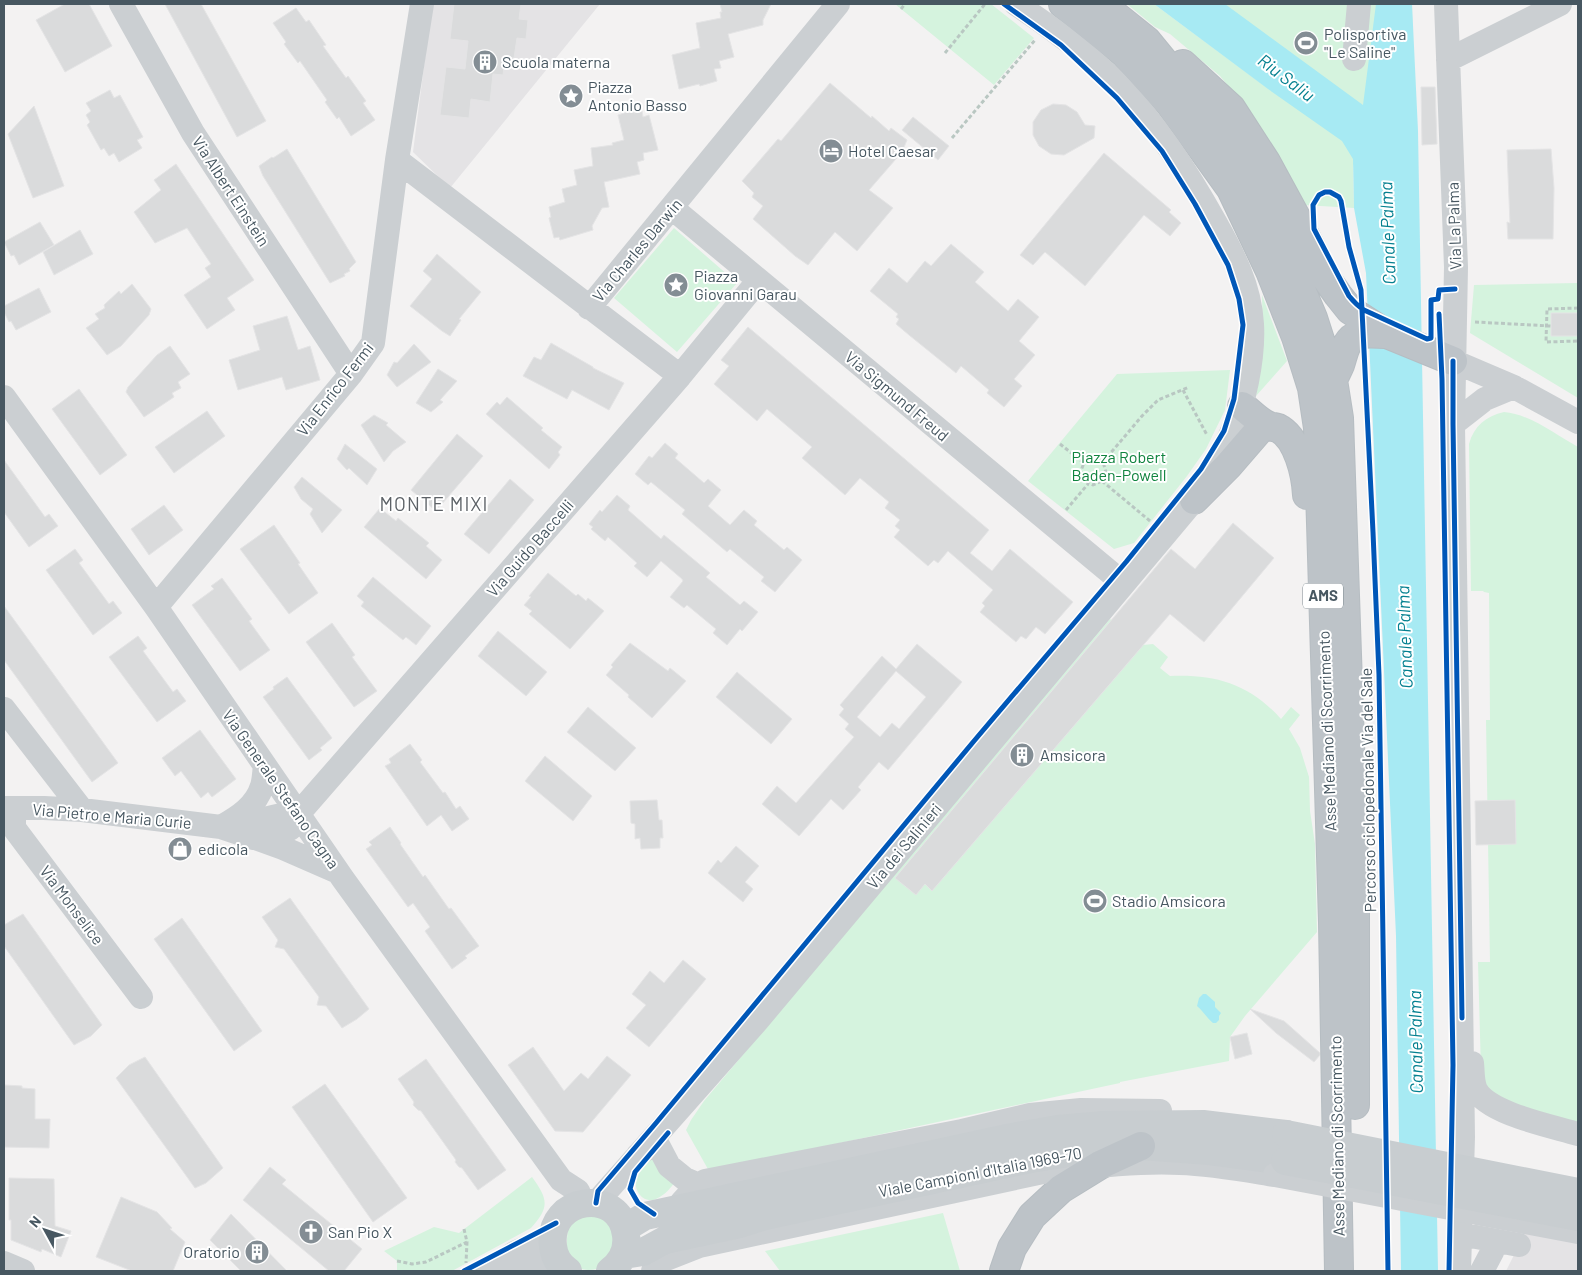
<svg xmlns="http://www.w3.org/2000/svg" width="1582" height="1275" font-family="Barlow,sans-serif">
  <rect width="100%" height="100%" fill="#f3f2f2"/>
  <path fill="#e4e3e5" d="M432 4H600L450 188 413 152Z
    M1519 1230 1578 1242V1271H1506L1521 1241Z"/>
  <path fill="#d5f3de" d="M895 4H991L1034 38 994 85Z
    M1127 4H1154L1270 90 1169 4H1412L1413 70 1353 166 1354 208 1304 205 1287 171 1253 116 1220 76 1170 34 1155 27Z
    M674 228 737 283 677 352 614 298Z
    M1578 283V398L1470 333 1474 285Z
    M1262 295 1287 361 1256 396 1263 352Z
    M1230 370 1225 410 1206 449 1187 476 1134 543 1114 549 1028 481 1117 374Z
    M1504 412C1530 414 1556 435 1578 447V1125L1515 1107 1488 1090 1481 1071 1478 962H1490L1486 720H1490L1489 593 1484 592 1483 591H1471L1469 444C1474 426 1486 416 1504 412Z
    M1110 619 1143 645 1153 644 1168 657 1160 668 1170 676C1215 674 1250 684 1281 719L1291 707 1300 715 1289 729 1300 748 1309 777 1310 811 1315 844 1317 932 1245 1016 1230 1037 1229 1061 1120 1082V1083L709 1171 686 1130 691 1120 704 1101Z
    M653 1157 675 1182C669 1190 663 1197 653 1200 640 1202 632 1186 637 1176 641 1169 647 1163 653 1157Z
    M532 1177C548 1199 550 1207 531 1228L452 1271H397V1261L384 1251 434 1227 459 1233Z
    M601 1211 620 1237 606 1266C588 1273 579 1271 565 1259L569 1218Z
    M943 1213 960 1271H780L765 1251Z"/>
  <path fill="#a7eaf3" d="M1154 4H1225L1363 105 1376 4H1412L1418 131 1438 1271H1401L1396 936 1366 273 1354 208 1353 159 1342 141 1268 89Z
    M1203 994H1206L1215 1002V1007L1221 1013 1219 1016V1020L1216 1023H1213C1206 1017 1203 1011 1197 1006L1199 998Z"/>
  <path fill="#dadbdc" stroke="#e4e4e5" fill-rule="evenodd" d="M65 4H89L112 46 65 72 36 20Z
    M165 4H201L266 121 237 137Z
    M454 4H521L519 19 528 20 526 39 517 38 514 58 505 57 503 75 493 74 490 102 471 99 469 118 440 115 446 67 465 69 468 41 450 39Z
    M720 4H771L763 20V25L728 34 734 57 719 61 721 68 714 69 717 81 700 86 699 84 679 89 672 55 700 48 696 23 721 18 720 12H722Z
    M296 8 306 22 309 20 326 45 323 46 346 78 348 76 366 101 363 103 375 120 351 136 339 117 337 119 325 102 327 100 300 61 298 63 284 44 286 42 273 23Z
    M830 83 871 118 872 116 889 131 891 128 907 140 902 152 869 190 893 208 857 251 835 232 808 265 795 256 753 219 763 206 752 197 754 193 742 181 778 139 781 141Z
    M1421 87H1435L1437 144 1422 145Z
    M110 90 114 98 120 95 143 137 137 140 142 148 119 162 114 153 109 156 104 148 101 150 87 125 90 122 86 115 91 111 86 103Z
    M1053 104 1066 105 1077 112 1085 125 1095 126 1094 138 1064 155 1051 154 1039 146 1033 135V122L1041 110Z
    M34 106 64 186 33 198 8 134Z
    M633 110 634 113 642 111 643 117 649 115 658 150 643 153 644 160 637 162 640 174 604 182 609 207 602 208 592 226 593 230 560 240 559 237 554 238 549 218 551 217 549 207 565 202 562 189 577 185 574 170 593 166 591 148 613 145 612 143 624 140 618 115Z
    M913 117 949 146 938 160 902 130Z
    M287 149 356 262 349 269 350 271 344 274 345 276 330 283 263 176 259 166 272 157 273 158Z
    M1551 149 1554 188 1553 239H1508L1507 222 1510 223 1507 150Z
    M1104 153 1171 210 1169 212 1181 223 1170 236 1144 215 1085 286 1045 252 1033 265 1020 255Z
    M176 164 254 280 227 298 235 310 207 329 184 295 211 277 205 268 211 264 187 228 155 243 134 212 161 190 154 180Z
    M40 222 54 245 19 265 14 255 11 256 4 242Z
    M80 230 93 254 54 275 43 252Z
    M951 244 984 272 975 282 1008 311 1018 299 1039 317 1019 341 1035 355 1014 379 1022 386 1004 407 987 393 989 390 961 366 956 373 909 335 896 324 899 319 896 317 898 314 870 291 889 268 907 283 925 261 931 266Z
    M437 254 481 292 459 319 461 320 450 336 442 331 410 306 432 279 423 271Z
    M132 284 151 309 149 315 121 346 107 355 86 328 99 319 95 314 105 308 104 305 119 291 121 294Z
    M39 288 51 312 16 330 11 321 9 322 4 312V306Z
    M1551 313H1578V336H1551Z
    M287 316 298 350 310 346 320 380 286 390 282 377 238 390 229 360 260 350 253 326Z
    M748 327 989 530 970 553 992 571 1010 549 1073 602 1045 634 1036 627 1026 639 1021 636 1016 642 980 612 985 606 982 603 993 590 948 551 938 563 934 560 928 566 894 537 900 530 895 526 900 520 885 508 889 502 860 478 845 495 802 458 812 447 767 409 757 421 714 384 729 366 721 360Z
    M551 343 593 367V368L624 383 609 410 572 390 567 399 523 376 534 357 541 360Z
    M414 344 431 362 397 387 387 375 394 362 397 363Z
    M170 346 190 374 178 382 181 388 172 393 174 397 144 417 126 392 128 387 157 355Z
    M438 369 457 381 440 400 443 402 431 412 416 403Z
    M79 389 127 455 100 475 52 409Z
    M507 397 543 428 541 430 562 447 558 452 560 455 549 469 486 414 497 402 500 405Z
    M207 411 225 436 174 473 155 447Z
    M374 415 388 423 386 425 406 442 393 451 384 462 361 425Z
    M457 434 483 456 436 511 411 490Z
    M665 443 678 454 675 458 704 483 708 479 721 490 708 506 730 525 744 510 757 521 754 525 784 550 787 547 802 560 775 592 761 581 764 577 730 549 727 552 682 514 685 510 651 482 648 485 635 474 649 456 652 458Z
    M345 444 377 469 367 485 349 468 347 470 337 459Z
    M4 460 45 517 49 514 58 526 29 547 4 512Z
    M302 477 342 510 322 533 310 514 313 509 301 499 294 487Z
    M510 479 534 500 489 554 464 534Z
    M617 495 630 506 628 510 661 539 664 535 710 573 706 577 740 605 744 601 758 612 742 631 740 629 727 645 713 633 716 629 687 605 684 608 670 597 683 581 682 579 661 561 647 577 634 566 637 563 608 537 605 541 591 529 593 527 589 524 600 510 602 512Z
    M164 505 183 530 149 555 131 529Z
    M380 508 396 521 398 518 429 543 426 546 442 560 426 579 364 527Z
    M1233 523 1274 558 1204 642 1170 614 932 891 925 884 916 895 895 878 1171 549 1195 569Z
    M274 525 300 563 298 564 318 593 289 614 240 549Z
    M75 549 83 560 79 563 109 604 113 601 122 613 93 635 46 570Z
    M548 573 576 596 578 594 586 601 588 598 604 611 570 649 529 614 532 611 524 605 531 597 529 596Z
    M373 577 431 626 416 645 406 637 403 640 361 606 364 602 357 596Z
    M222 578 252 619 249 621 270 650 240 671 192 605 214 589 211 586Z
    M4 606 118 763 92 782 4 660Z
    M332 623 355 655 352 657 377 691 354 707 306 642Z
    M498 631 547 672 526 696 478 656Z
    M138 636 147 648 143 651 173 692 177 689 186 701 157 722 109 657Z
    M630 643 668 671 670 668 686 681 652 718 628 697 629 695 606 675 613 667 611 665Z
    M917 644 962 682 888 770 879 762 858 787 861 790 843 810 831 799 799 836 762 804 777 786 796 803 854 737 845 729 849 724 839 715 844 709 840 705 882 656 896 669ZM896 671 926 697 899 729 892 723 880 737 857 717Z
    M737 672 792 719 771 744 716 697Z
    M287 677 332 738 320 748 322 750 309 760 263 697 274 689 273 687Z
    M588 707 636 748 615 771 567 732Z
    M200 730 236 779 212 797 208 792 201 798 181 771 175 776 162 758Z
    M410 744 422 760 420 762 443 793 445 792 456 809 460 806 469 819 452 831 441 815 427 826 385 766 391 763 389 759Z
    M545 756 592 796 573 821 525 781Z
    M657 800 659 820H662L663 838H660V848L641 849 640 838 635 839V824L631 823 630 801Z
    M1515 800 1516 844 1476 845 1475 801Z
    M390 827 401 843 400 844 423 877 425 875 449 909 451 908 479 946 465 956 467 958 452 969 425 931 430 927 413 903 408 907 366 849 372 845 369 842Z
    M736 846 759 866 745 882 753 889 743 902 708 873 718 860 721 863Z
    M290 898 369 1009 357 1019 342 1028 326 1006 317 1005 319 997 284 949 275 947 278 940 262 917Z
    M23 914 102 1025 91 1036 74 1045 4 946V925Z
    M182 918 262 1031 234 1051 154 939Z
    M683 960 706 979 649 1047 626 1028 646 1005 632 994 650 971 664 983Z
    M1250 1009 1284 1021 1320 1053V1055L1314 1062 1276 1033Z
    M1247 1033 1252 1054 1235 1059 1230 1037Z
    M533 1047 564 1091 581 1073 588 1079 607 1056 631 1075 583 1132 555 1131 508 1065Z
    M145 1057 223 1168 206 1183 195 1188 116 1078 129 1065Z
    M426 1059 506 1170 478 1190 462 1168 459 1167 455 1162 456 1160 421 1111 418 1110 413 1105 414 1102 398 1079Z
    M325 1084 407 1198 373 1222 292 1107Z
    M4 1085 22 1086V1088L35 1089V1119H50L49 1148 4 1147Z
    M270 1167 286 1180 282 1184 362 1249 344 1271H329L243 1200Z
    M9 1178 54 1179 55 1226 71 1231 61 1257 42 1249 41 1252 11 1240V1220H9Z
    M121 1197 157 1212 172 1228 170 1229 185 1242 173 1271H132L96 1257Z
    M231 1214 287 1271H241L210 1240Z"/>
  <g fill="none" stroke-linecap="round" stroke-linejoin="round">
    <defs>
      <path id="highway" d="M1063 4 1124 53 1170 104 1231 189 1270 271 1296 337 1312 388 1318 428 1321 523 1333 922 1339 1271
        M1101 4 1147 41 1206 113 1272 220 1313 318 1333 380 1339 418 1355 891V1105
        M1183 64 1231 108 1266 162 1297 219 1326 278 1338 295 1350 310 1387 334 1453 361
        M1333 380C1335 375 1338 370 1340 365 1344 354 1345 339 1358 335 1367 332 1378 334 1387 334
        M1242 406C1250 412 1258 421 1267 425 1270 427 1275 427 1278 428 1298 438 1306 475 1307 495
        M1194 500 1228 466 1260 429 1267 426
        M1004 1271 1012 1248 1032 1216 1061 1189 1100 1165 1141 1146"/>
    </defs>
    <use href="#highway" stroke="#b6bdc2" stroke-width="30"/>
    <path stroke="#b9c7c2" stroke-width="3" stroke-dasharray="4 2.5" stroke-linecap="butt" d="M901 9 905 4
      M945 53 985 4
      M952 138 1035 40
      M1578 308 1547 309 1546 342 1578 341
      M1475 322 1551 326
      M1183 390 1207 435
      M1060 444 1084 463 1080 473 1085 481 1093 485 1102 481 1106 472 1103 462C1096 459 1090 458 1084 463
      M1103 462 1142 416 1158 400 1189 387
      M1102 481 1150 521
      M1066 510 1088 484
      M464 1229 467 1242 466 1263
      M397 1261 412 1264 426 1262 467 1242"/>
    <path stroke="#cbcfd2" stroke-width="24" d="M121 4 193 133 351 374
      M1446 4 1456 267 1453 424 1463 1137 1459 1271
      M1354 59 1359 4
      M1448 60 1560 4
      M397 160 680 376
      M672 208 1123 583
      M589 308 838 4
      M1453 361 1514 387 1578 422
      M4 397 156 607 343 879 561 1180 578 1191 583 1203
      M1453 424 1485 399 1514 387
      M156 607 351 374 373 343 397 160 422 4
      M4 709 82 810
      M4 808H44L82 810 221 827 254 838 277 836 291 828 299 813 680 376 758 281
      M14 809V828L141 997
      M237 818C259 826 278 812 299 813
      M221 827C239 817 256 806 262 786 264 780 264 772 265 766
      M258 839 283 848 338 872
      M1472 1063C1473 1071 1472 1082 1476 1090 1489 1114 1552 1126 1578 1134
      M638 1155 650 1146 658 1145 669 1166 685 1179 699 1185
      M596 1203 757 1021 1194 500C1206 479 1218 459 1229 438 1244 408 1254 357 1252 324 1250 286 1233 254 1215 222 1189 175 1159 128 1122 89 1091 56 1054 29 1016 4
      M676 1210C685 1197 693 1189 705 1181L962 1131 1030 1115 1081 1110 1160 1111
      M1460 1234 1519 1245
      M4 1263 23 1271
      M506 1267C528 1256 543 1262 565 1269
      M487 1271 516 1252 552 1237
      M653 1271 666 1259 699 1246 1043 1172C1088 1167 1134 1161 1180 1163 1212 1164 1244 1170 1275 1175
      M1482 1271 1492 1252 1495 1241"/>
    <path stroke="#c8cdd0" stroke-width="28" d="M625 1228 645 1216 1012 1137 1058 1129 1104 1125 1203 1124 1286 1134
      M624 1255 643 1252 665 1240 740 1224 765 1216 1031 1159 1088 1150 1141 1146 1209 1151 1285 1161
      M568 1271C559 1265 554 1256 553 1246 547 1196 620 1186 626 1235 628 1250 622 1262 610 1271"/>
    <use href="#highway" stroke="#bdc3c8" stroke-width="28"/>
    <path stroke="#cbcfd2" stroke-width="24" d="M1275 1175 1578 1232"/>
    <path stroke="#c8cdd0" stroke-width="28" d="M1286 1134 1578 1192
      M1285 1161 1578 1217"/>
    <defs>
      <path id="cycleway" d="M1439 314 1442 379 1453 1065 1449 1271
        M1453 361V424L1462 1018
        M596 1203 598 1191 656 1123 974 741 1126 562 1201 469 1224 431 1234 399 1243 325 1239 299 1228 265 1195 204 1162 151 1117 98 1061 45 1004 4
        M654 1214 638 1203 630 1189 635 1172 668 1133
        M464 1271 556 1223
        M1388 1271 1379 675 1373 532 1361 290 1349 247 1341 201 1339 197 1330 192H1325L1319 195 1313 205 1314 229 1349 296C1353 301 1358 306 1364 310L1427 339 1431 338V300L1438 299 1439 290 1455 289"/>
    </defs>
    <use href="#cycleway" stroke="#fff" stroke-width="8"/>
    <use href="#cycleway" stroke="#0057b8" stroke-width="5"/>
  </g>
  <defs>
    <symbol id="stadium-disc" viewBox="-11 -11 22 22"><circle r="9.5" fill="#838d94" stroke="#fff"/><path d="M0-5a6.5 5 0 1 0 0 10a6.5 5 0 1 0 0-10ZM-3.5-1.8h7v3.6h-7Z" fill="#fff"/></symbol>
    <symbol id="building-disc" viewBox="-11 -11 22 22"><circle r="9.5" fill="#838d94" stroke="#fff"/><path d="M-4-6H4V6H1V3H-1V6H-4ZM-2.5-4.3h1.7v1.8h-1.7ZM.8-4.3h1.7v1.8H.8ZM-2.5-1h1.7V.8h-1.7ZM.8-1h1.7V.8H.8Z" fill="#fff"/></symbol>
    <symbol id="sight-disc" viewBox="-11 -11 22 22"><circle r="9.5" fill="#838d94" stroke="#fff"/><path d="M0-6L1.8-2.2L6-1.7L2.9 1.2L3.7 5.4L0 3.3L-3.7 5.4L-2.9 1.2L-6-1.7L-1.8-2.2Z" fill="#fff"/></symbol>
    <symbol id="hotel-disc" viewBox="-11 -11 22 22"><circle r="9.5" fill="#838d94" stroke="#fff"/><path d="M-6-4.5h1.5V1H6V5H4.5V3h-9V5H-6ZM-4 0a1.8 1.8 0 1 1 3.6 0ZM.5 0V-2.5h3Q6-2.5 6 0Z" fill="#fff"/></symbol>
    <symbol id="shop-disc" viewBox="-11 -11 22 22"><circle r="9.5" fill="#838d94" stroke="#fff"/><path d="M-5-2.5h2.3a2.7 3.5 0 0 1 5.4 0H5L5.5 6h-11ZM-1.5-2.5h3a1.5 2.3 0 0 0-3 0Z" fill="#fff"/></symbol>
    <symbol id="church-disc" viewBox="-11 -11 22 22"><circle r="9.5" fill="#838d94" stroke="#fff"/><path d="M-1.2-6h2.4v3.5h3.3v2.4h-3.3V6h-2.4V-.1h-3.3v-2.4h3.3Z" fill="#fff"/></symbol>
  </defs>
  <g fill-rule="evenodd">
    <use href="#stadium-disc" x="1292" y="29" width="28" height="28"/>
    <use href="#building-disc" x="471" y="48" width="28" height="28"/>
    <use href="#sight-disc" x="557" y="82" width="28" height="28"/>
    <use href="#hotel-disc" x="817" y="137" width="28" height="28"/>
    <use href="#sight-disc" x="662" y="271" width="28" height="28"/>
    <use href="#building-disc" x="1008" y="741" width="28" height="28"/>
    <use href="#shop-disc" x="166" y="835" width="28" height="28"/>
    <use href="#stadium-disc" x="1081" y="887" width="28" height="28"/>
    <use href="#church-disc" x="297" y="1218" width="28" height="28"/>
    <use href="#building-disc" x="243" y="1238" width="28" height="28"/>
  </g>
  <g text-anchor="middle" stroke-width="4" stroke-linejoin="round" paint-order="stroke">
    <rect fill="#fff" stroke="#7e8990" stroke-width="1" x="1303" y="583.5" width="40" height="25" rx="4"/>
    <g font-size="15" font-weight="bold" fill="#475761">
      <text x="1323" y="601">AMS</text>
    </g>
    <g font-size="16" fill="#475761" stroke="#fff" text-anchor="start">
      <text x="1324" y="40">Polisportiva<tspan x="1324" dy="18">"Le Saline"</tspan></text>
      <text x="502" y="68">Scuola materna</text>
      <text x="588" y="93">Piazza<tspan x="588" dy="18">Antonio Basso</tspan></text>
      <text x="848" y="157">Hotel Caesar</text>
      <text x="694" y="282">Piazza<tspan x="694" dy="18">Giovanni Garau</tspan></text>
      <text x="1040" y="761">Amsicora</text>
      <text x="198" y="855">edicola</text>
      <text x="1112" y="907">Stadio Amsicora</text>
      <text x="328" y="1238">San Pio X</text>
      <text x="240" y="1258" text-anchor="end">Oratorio</text>
    </g>
    <g font-size="16" fill="#475761" stroke="#fff">
      <text transform="translate(231 191) rotate(57)" y="6">Via Albert Einstein</text>
      <text transform="translate(1454 226) rotate(-92)" y="6">Via La Palma</text>
      <text transform="translate(637 250) rotate(-50)" y="6">Via Charles Darwin</text>
      <text transform="translate(335 389) rotate(-52)" y="6">Via Enrico Fermi</text>
      <text transform="translate(897 396) rotate(40)" y="6">Via Sigmund Freud</text>
      <text transform="translate(530 548) rotate(-49)" y="6">Via Guido Baccelli</text>
      <text transform="translate(1327 731) rotate(-92)" y="6">Asse Mediano di Scorrimento</text>
      <text transform="translate(281 789) rotate(55)" y="6">Via Generale Stefano Cagna</text>
      <text transform="translate(1368 790) rotate(-91)" y="6">Percorso ciclopedonale Via del Sale</text>
      <text transform="translate(112 816) rotate(5)" y="6">Via Pietro e Maria Curie</text>
      <text transform="translate(904 846) rotate(-50)" y="6">Via dei Salinieri</text>
      <text transform="translate(72 905) rotate(53)" y="6">Via Monselice</text>
      <text transform="translate(1337 1136) rotate(-91)" y="6">Asse Mediano di Scorrimento</text>
      <text transform="translate(980 1172) rotate(-11)" y="6">Viale Campioni d'Italia 1969-70</text>
    </g>
    <g font-size="16" fill="#10843f" stroke="#fff">
      <text x="1119" y="463">Piazza Robert<tspan x="1119" dy="18">Baden-Powell</tspan></text>
    </g>
    <g font-size="18" font-style="italic" fill="#048090" stroke="#fff">
      <text transform="translate(1286 78) rotate(37)" y="6">Riu Saliu</text>
      <text transform="translate(1388 233) rotate(-92)" y="6">Canale Palma</text>
      <text transform="translate(1405 637) rotate(-92)" y="6">Canale Palma</text>
      <text transform="translate(1416 1042) rotate(-91)" y="6">Canale Palma</text>
    </g>
    <g font-size="19" letter-spacing="1" fill="#5d6267" stroke="#fff">
      <text x="434" y="511">MONTE MIXI</text>
    </g>
  </g>
  <rect width="1582" height="1275" fill="none" stroke="#475761" stroke-width="10"/>
  <g transform="translate(45 1230) rotate(310)" stroke="#ffffff" stroke-width="4" paint-order="stroke">
  <path d="M0-4L9 19L0 12L-9 19Z" fill="#475761"/>
  <text y="-8" font-size="14" font-weight="bold" text-anchor="middle" fill="#475761">N</text>
  </g>
</svg>
